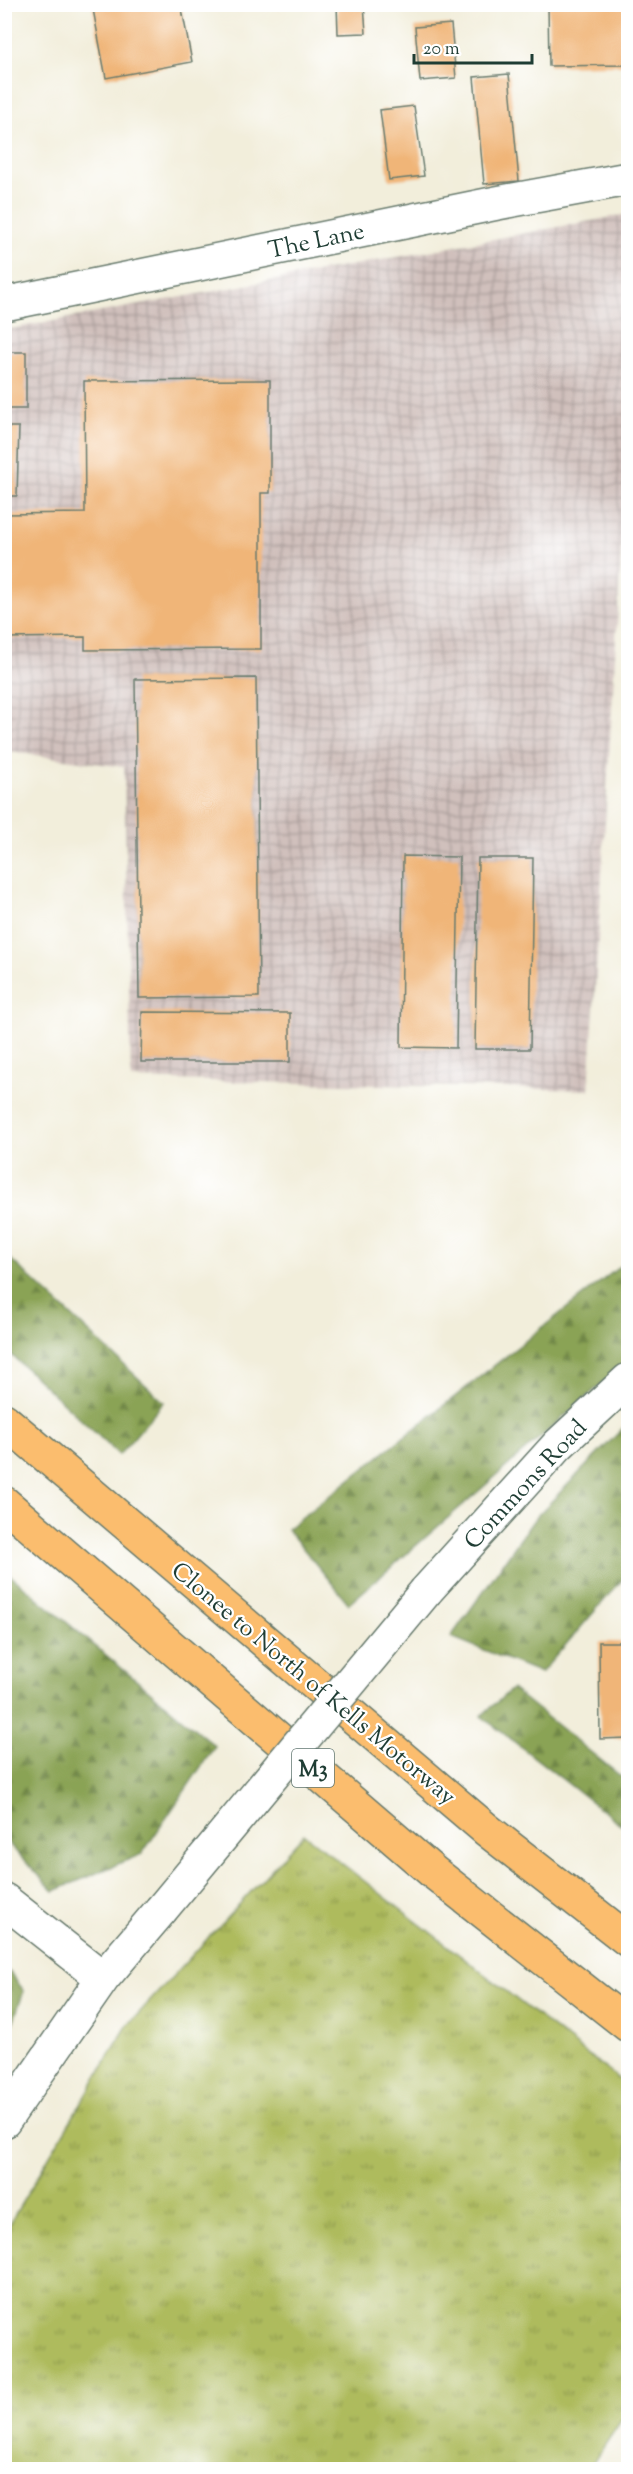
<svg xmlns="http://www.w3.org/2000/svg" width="633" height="2474" font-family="'Sorts Mill Goudy',serif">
  <defs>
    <pattern id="industrial-grid" width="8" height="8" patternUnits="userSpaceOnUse" patternTransform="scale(1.5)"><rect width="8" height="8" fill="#d0c0bc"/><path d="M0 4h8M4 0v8" fill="none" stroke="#a89d9a"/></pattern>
    <pattern id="grass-tufts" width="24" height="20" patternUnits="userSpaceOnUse" patternTransform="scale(1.5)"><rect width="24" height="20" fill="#aebb5d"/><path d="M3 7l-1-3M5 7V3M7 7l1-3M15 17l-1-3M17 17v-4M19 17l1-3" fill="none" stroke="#8d994e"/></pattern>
    <pattern id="forest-firs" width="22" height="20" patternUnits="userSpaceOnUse" patternTransform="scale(1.5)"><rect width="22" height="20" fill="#8aa354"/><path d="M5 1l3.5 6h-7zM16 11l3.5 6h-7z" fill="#708646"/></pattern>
  </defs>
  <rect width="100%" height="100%" fill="#fff"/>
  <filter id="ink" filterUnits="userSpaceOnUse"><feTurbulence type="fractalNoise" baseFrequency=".0167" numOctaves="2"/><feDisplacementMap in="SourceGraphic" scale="12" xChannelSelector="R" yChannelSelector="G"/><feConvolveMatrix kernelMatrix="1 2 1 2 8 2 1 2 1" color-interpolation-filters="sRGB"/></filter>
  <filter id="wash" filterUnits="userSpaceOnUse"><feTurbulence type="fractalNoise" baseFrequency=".008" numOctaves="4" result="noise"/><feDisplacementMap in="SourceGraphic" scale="24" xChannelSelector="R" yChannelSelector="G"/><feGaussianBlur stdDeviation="1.35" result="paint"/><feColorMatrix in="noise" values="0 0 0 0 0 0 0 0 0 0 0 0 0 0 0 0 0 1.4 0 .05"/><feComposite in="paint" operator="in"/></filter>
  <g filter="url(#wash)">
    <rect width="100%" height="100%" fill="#f2eedb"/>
    <path fill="url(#industrial-grid)" d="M628 214V440L589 1090 131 1079 124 767 5 751V330Z"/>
    <path fill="url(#grass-tufts)" stroke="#667c48" stroke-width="1.5" d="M304 1834 628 2086V2410L589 2469H5V2231L127 2026Z"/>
    <path fill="url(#forest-firs)" stroke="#547044" stroke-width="1.5" d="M5 1254 164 1402 119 1455 5 1349Z
      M628 1260V1361L349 1604 287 1529Z
      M628 1423V1573L541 1673 451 1637 535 1518Z
      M4 1570 215 1746 142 1854 54 1891 5 1840Z
      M512 1689 628 1782V1830L481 1716Z
      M5 1966 24 1991 5 2045Z"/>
    <g id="blocks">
      <path fill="#f0b578" d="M92 4H133L134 10 164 4H181L192 62 106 78Z
        M337 4H364L366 33 338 34Z
        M548 4H628V65L549 66Z
        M451 24 456 78 420 81 415 27Z
        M509 74 519 181 484 184 474 77Z
        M414 106 424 176 389 180 380 110Z
        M4 352H26V409H4Z
        M270 380V493H261V649L85 650V637L4 638V514L85 513 84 381Z
        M4 427H19L17 496H4Z
        M256 678 259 997 139 998 135 679Z
        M403 856 459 857 456 1048 401 1047Z
        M478 858H533L530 1049H475Z
        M142 1012 290 1013V1062H141Z
        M599 1642H628V1738L600 1739Z"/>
    </g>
  </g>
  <g filter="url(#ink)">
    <use href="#blocks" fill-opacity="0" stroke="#697b6e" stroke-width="1.5"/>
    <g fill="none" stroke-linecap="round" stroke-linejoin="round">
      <defs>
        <path id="minor" d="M4 304 497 203 628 179
          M426 1591 558 1445 628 1380
          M4 1900 103 1978
          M4 2121 103 1978 161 1910"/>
        <path id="highway" d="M4 1420 487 1830 628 1940
          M4 1503 432 1871 628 2025"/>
      </defs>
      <use href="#minor" stroke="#697b6e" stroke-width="36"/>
      <use href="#highway" stroke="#697b6e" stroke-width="36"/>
      <use href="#minor" stroke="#fff" stroke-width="33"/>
      <use href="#highway" stroke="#fbbd6e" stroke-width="33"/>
      <defs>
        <path id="minor-bridge" d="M161 1910 426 1591"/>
      </defs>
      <use href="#minor-bridge" stroke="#697b6e" stroke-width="36" stroke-linecap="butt"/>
      <use href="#minor-bridge" stroke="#fff" stroke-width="33"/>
    </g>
  </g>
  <g text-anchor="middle" stroke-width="4.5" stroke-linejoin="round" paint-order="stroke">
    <rect fill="#fff" stroke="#627771" stroke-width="1.5" x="292" y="1749" width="42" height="38" rx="4.5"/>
    <g font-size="22" font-weight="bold" fill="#1f3d34">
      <text x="313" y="1776">M3</text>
    </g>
    <g font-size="24" fill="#1f3d34" stroke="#fff">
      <text transform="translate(316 240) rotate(-12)" y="8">The Lane</text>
      <text transform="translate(525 1484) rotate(-47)" y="8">Commons Road</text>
      <text transform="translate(314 1683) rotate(40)" y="8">Clonee to North of Kells Motorway</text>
    </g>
  </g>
  <rect width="633" height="2474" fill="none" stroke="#fff" stroke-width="24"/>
  <path d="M414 54v9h118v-9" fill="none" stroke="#1f3d34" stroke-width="3"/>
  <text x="423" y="54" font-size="18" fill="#1f3d34" stroke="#ffffff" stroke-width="4.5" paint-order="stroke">20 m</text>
</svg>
